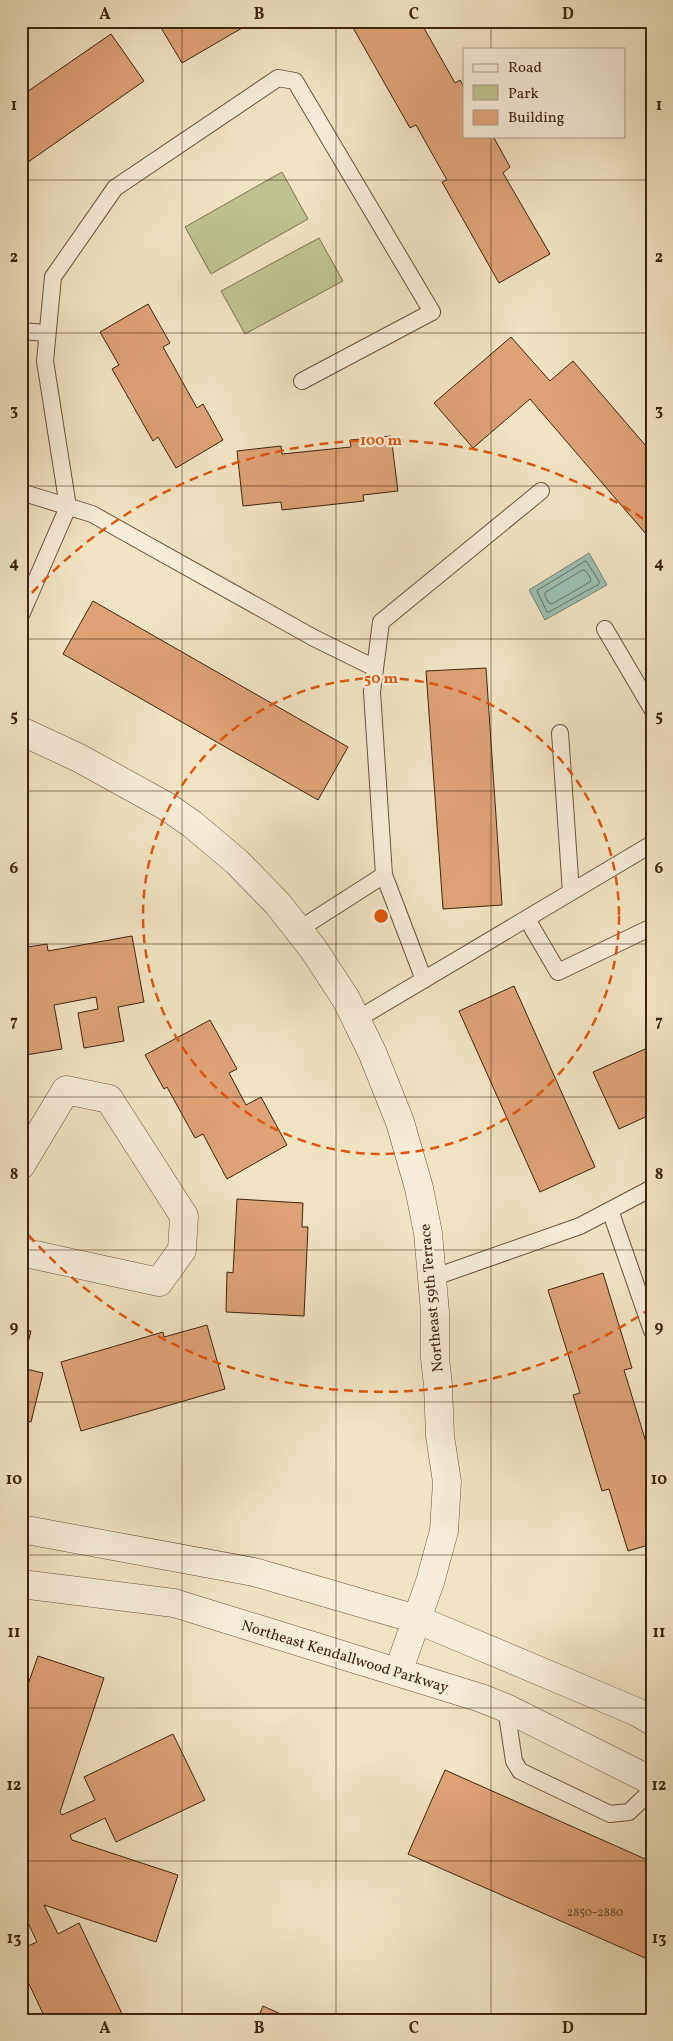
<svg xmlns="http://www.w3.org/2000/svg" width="673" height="2041" font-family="Vollkorn,serif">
  <rect width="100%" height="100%" fill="#f1e4c3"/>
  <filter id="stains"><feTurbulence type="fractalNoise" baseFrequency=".004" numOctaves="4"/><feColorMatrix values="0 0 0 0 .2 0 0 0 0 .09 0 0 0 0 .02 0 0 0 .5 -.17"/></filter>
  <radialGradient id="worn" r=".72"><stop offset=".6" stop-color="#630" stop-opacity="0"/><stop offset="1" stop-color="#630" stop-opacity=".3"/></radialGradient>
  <path fill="#bec391" stroke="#7e7450" d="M282 172 308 219 211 274 185 227Z
    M319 238 343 281 245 334 221 291Z"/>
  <path fill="#9bbfb2" stroke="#768171" d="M589 553 607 585 545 620 529 590Z"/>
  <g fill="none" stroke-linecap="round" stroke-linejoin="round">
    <path stroke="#6c7260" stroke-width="1" d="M586 561 599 581V584L549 612H547L537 591Z
      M583 570 586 571 591 579 590 582 552 604 549 603 545 596V593Z"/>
  </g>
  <path fill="#dea277" stroke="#3e240f" d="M157 21H254L182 63Z
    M361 21H420L455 83 460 80 464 87V136H493L510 167 503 173 550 254 499 283 442 182 447 180 416 125 410 128 352 26Z
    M111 34 144 81 21 167V96Z
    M21 239 29 250 21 255Z
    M148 304 170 343 163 347 197 408 203 404 223 440 176 468 158 437 153 441 112 369 119 365 100 332Z
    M511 337 550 381 573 361 652 453V541L530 399 473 448 434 403Z
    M391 436 398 491 363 495 364 501 282 510 281 502 243 506 237 451 281 446 282 454 351 447 350 440Z
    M93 601 348 747 318 800 63 654Z
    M486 668 502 905 443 909 426 671Z
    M132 936 144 1002 118 1007 124 1041 84 1048 78 1013 98 1009 96 997 54 1005 62 1049 26 1055 21 1028V948L47 944 48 951Z
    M514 986 595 1167 540 1192 459 1011Z
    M210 1020 237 1069 229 1073 246 1105 261 1097 287 1145 227 1179 203 1134 195 1138 167 1087 164 1089 145 1055Z
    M652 1046V1114L619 1129 593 1072Z
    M237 1199 303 1203 302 1227H308L304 1316 226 1312 227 1272 233 1273Z
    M603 1273 632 1368 624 1370 652 1462V1544L628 1551 609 1489 602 1491 573 1395 580 1393 548 1290Z
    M207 1325 225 1389 81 1431 61 1362 163 1332 164 1337Z
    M21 1329 31 1331 22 1368 43 1373 31 1422 21 1420Z
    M38 1656 104 1678 60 1812 62 1815 95 1800 84 1777 173 1734 205 1800 116 1842 105 1818 70 1835 72 1840 178 1875 156 1942 44 1905 58 1934 79 1923 125 2020H46L21 1967V1949L37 1942 23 1912 21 1916V1704Z
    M445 1770 652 1862V1961L408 1854Z
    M263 2006 294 2020H257Z"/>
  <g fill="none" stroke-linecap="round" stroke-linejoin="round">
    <defs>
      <path id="lane" d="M21 331 47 333
        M21 492 92 514 314 638 375 668
        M21 615 68 507 45 361 53 277 115 188 278 78 295 81 432 312 302 381
        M605 629 652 709
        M560 733 571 892
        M527 919 558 972 652 927
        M298 930 384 875
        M424 980 384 875 372 692 381 622 541 491
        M356 1020 652 844
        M610 1210 652 1331
        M432 1278 580 1226 652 1188
        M506 1708 514 1761 520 1771 610 1814 629 1812 652 1790"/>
      <path id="street" d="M21 731 79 758 166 806 192 824 237 862 278 904 314 950 346 999 372 1052 400 1122 419 1188 428 1233 435 1312V1358L438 1385 440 1436 447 1482 444 1531 430 1582 398 1672
        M21 1165 66 1090 109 1099 184 1216 182 1250 159 1282 21 1252
        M21 1529 254 1572 416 1619 637 1712 652 1721
        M21 1584 174 1603 481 1698 506 1708 652 1781"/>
    </defs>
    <use href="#lane" stroke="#6b543c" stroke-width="18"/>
    <use href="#street" stroke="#6b543c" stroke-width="29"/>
    <use href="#lane" stroke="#f6edd8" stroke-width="16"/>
    <use href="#street" stroke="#f6edd8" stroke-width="28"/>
  </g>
  <path fill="none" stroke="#3e240f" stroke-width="1" stroke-opacity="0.55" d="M182 21V2020M336 21V2020M491 21V49M491 136V2020M21 180H652M21 333H652M21 486H652M21 639H652M21 791H652M21 944H652M21 1097H652M21 1250H652M21 1402H652M21 1555H652M21 1708H652M21 1861H652"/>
  <g fill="none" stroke="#e0560c" stroke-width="2.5" stroke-dasharray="9 6">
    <circle cx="381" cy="916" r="238"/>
    <path d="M651 1308A476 476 0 0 1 22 1228M22 604A476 476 0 0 1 651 524"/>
  </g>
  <g text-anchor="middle" stroke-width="4.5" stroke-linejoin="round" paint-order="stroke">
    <g font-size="12" fill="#664429">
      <text x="595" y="1916">2850-2880</text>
    </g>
    <g font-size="15" fill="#3e240f" stroke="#f6edd8">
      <text transform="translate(431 1298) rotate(-95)" y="5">Northeast 59th Terrace</text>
      <text transform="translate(345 1656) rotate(17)" y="5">Northeast Kendallwood Parkway</text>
    </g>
  </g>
  <circle cx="381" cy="916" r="8" fill="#e0560c" stroke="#f6edd8" stroke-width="2.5"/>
  <g font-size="15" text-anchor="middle" font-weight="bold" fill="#e0560c" stroke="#f6edd8" stroke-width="4.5" stroke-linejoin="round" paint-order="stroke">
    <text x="381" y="445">100 m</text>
    <text x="381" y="683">50 m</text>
  </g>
  <rect width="673" height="2041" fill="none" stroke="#f1e4c3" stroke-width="55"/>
  <rect x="463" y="48" width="162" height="90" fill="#f6edd8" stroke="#ac9d88"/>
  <rect x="473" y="64" width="25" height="8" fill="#f6edd8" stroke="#ac9d88"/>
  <text x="508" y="72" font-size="15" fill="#3e240f">Road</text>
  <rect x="473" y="85" width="25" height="15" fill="#bec391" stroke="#ac9d88"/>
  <text x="508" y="98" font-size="15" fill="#3e240f">Park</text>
  <rect x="473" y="110" width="25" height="15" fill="#dea277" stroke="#ac9d88"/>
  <text x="508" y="122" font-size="15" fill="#3e240f">Building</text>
  <rect x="28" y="28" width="618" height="1986" fill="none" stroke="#3e240f" stroke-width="2"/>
  <g font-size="16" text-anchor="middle" font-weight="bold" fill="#3e240f">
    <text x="105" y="19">A</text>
    <text x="259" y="19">B</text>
    <text x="414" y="19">C</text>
    <text x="568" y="19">D</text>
    <text x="14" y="110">1</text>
    <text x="659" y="110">1</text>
    <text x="14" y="262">2</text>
    <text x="659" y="262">2</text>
    <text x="14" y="415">3</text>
    <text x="659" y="415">3</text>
    <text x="14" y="568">4</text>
    <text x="659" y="568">4</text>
    <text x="14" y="721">5</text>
    <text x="659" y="721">5</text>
    <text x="14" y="873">6</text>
    <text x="659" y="873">6</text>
    <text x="14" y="1026">7</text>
    <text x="659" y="1026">7</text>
    <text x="14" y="1179">8</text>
    <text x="659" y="1179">8</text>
    <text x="14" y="1332">9</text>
    <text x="659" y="1332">9</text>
    <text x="14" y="1484">10</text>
    <text x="659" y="1484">10</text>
    <text x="14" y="1637">11</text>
    <text x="659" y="1637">11</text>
    <text x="14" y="1790">12</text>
    <text x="659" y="1790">12</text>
    <text x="14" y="1943">13</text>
    <text x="659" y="1943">13</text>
    <text x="105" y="2033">A</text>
    <text x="259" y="2033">B</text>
    <text x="414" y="2033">C</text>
    <text x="568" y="2033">D</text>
  </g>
  <rect width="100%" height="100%" filter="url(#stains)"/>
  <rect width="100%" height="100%" fill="url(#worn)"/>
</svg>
